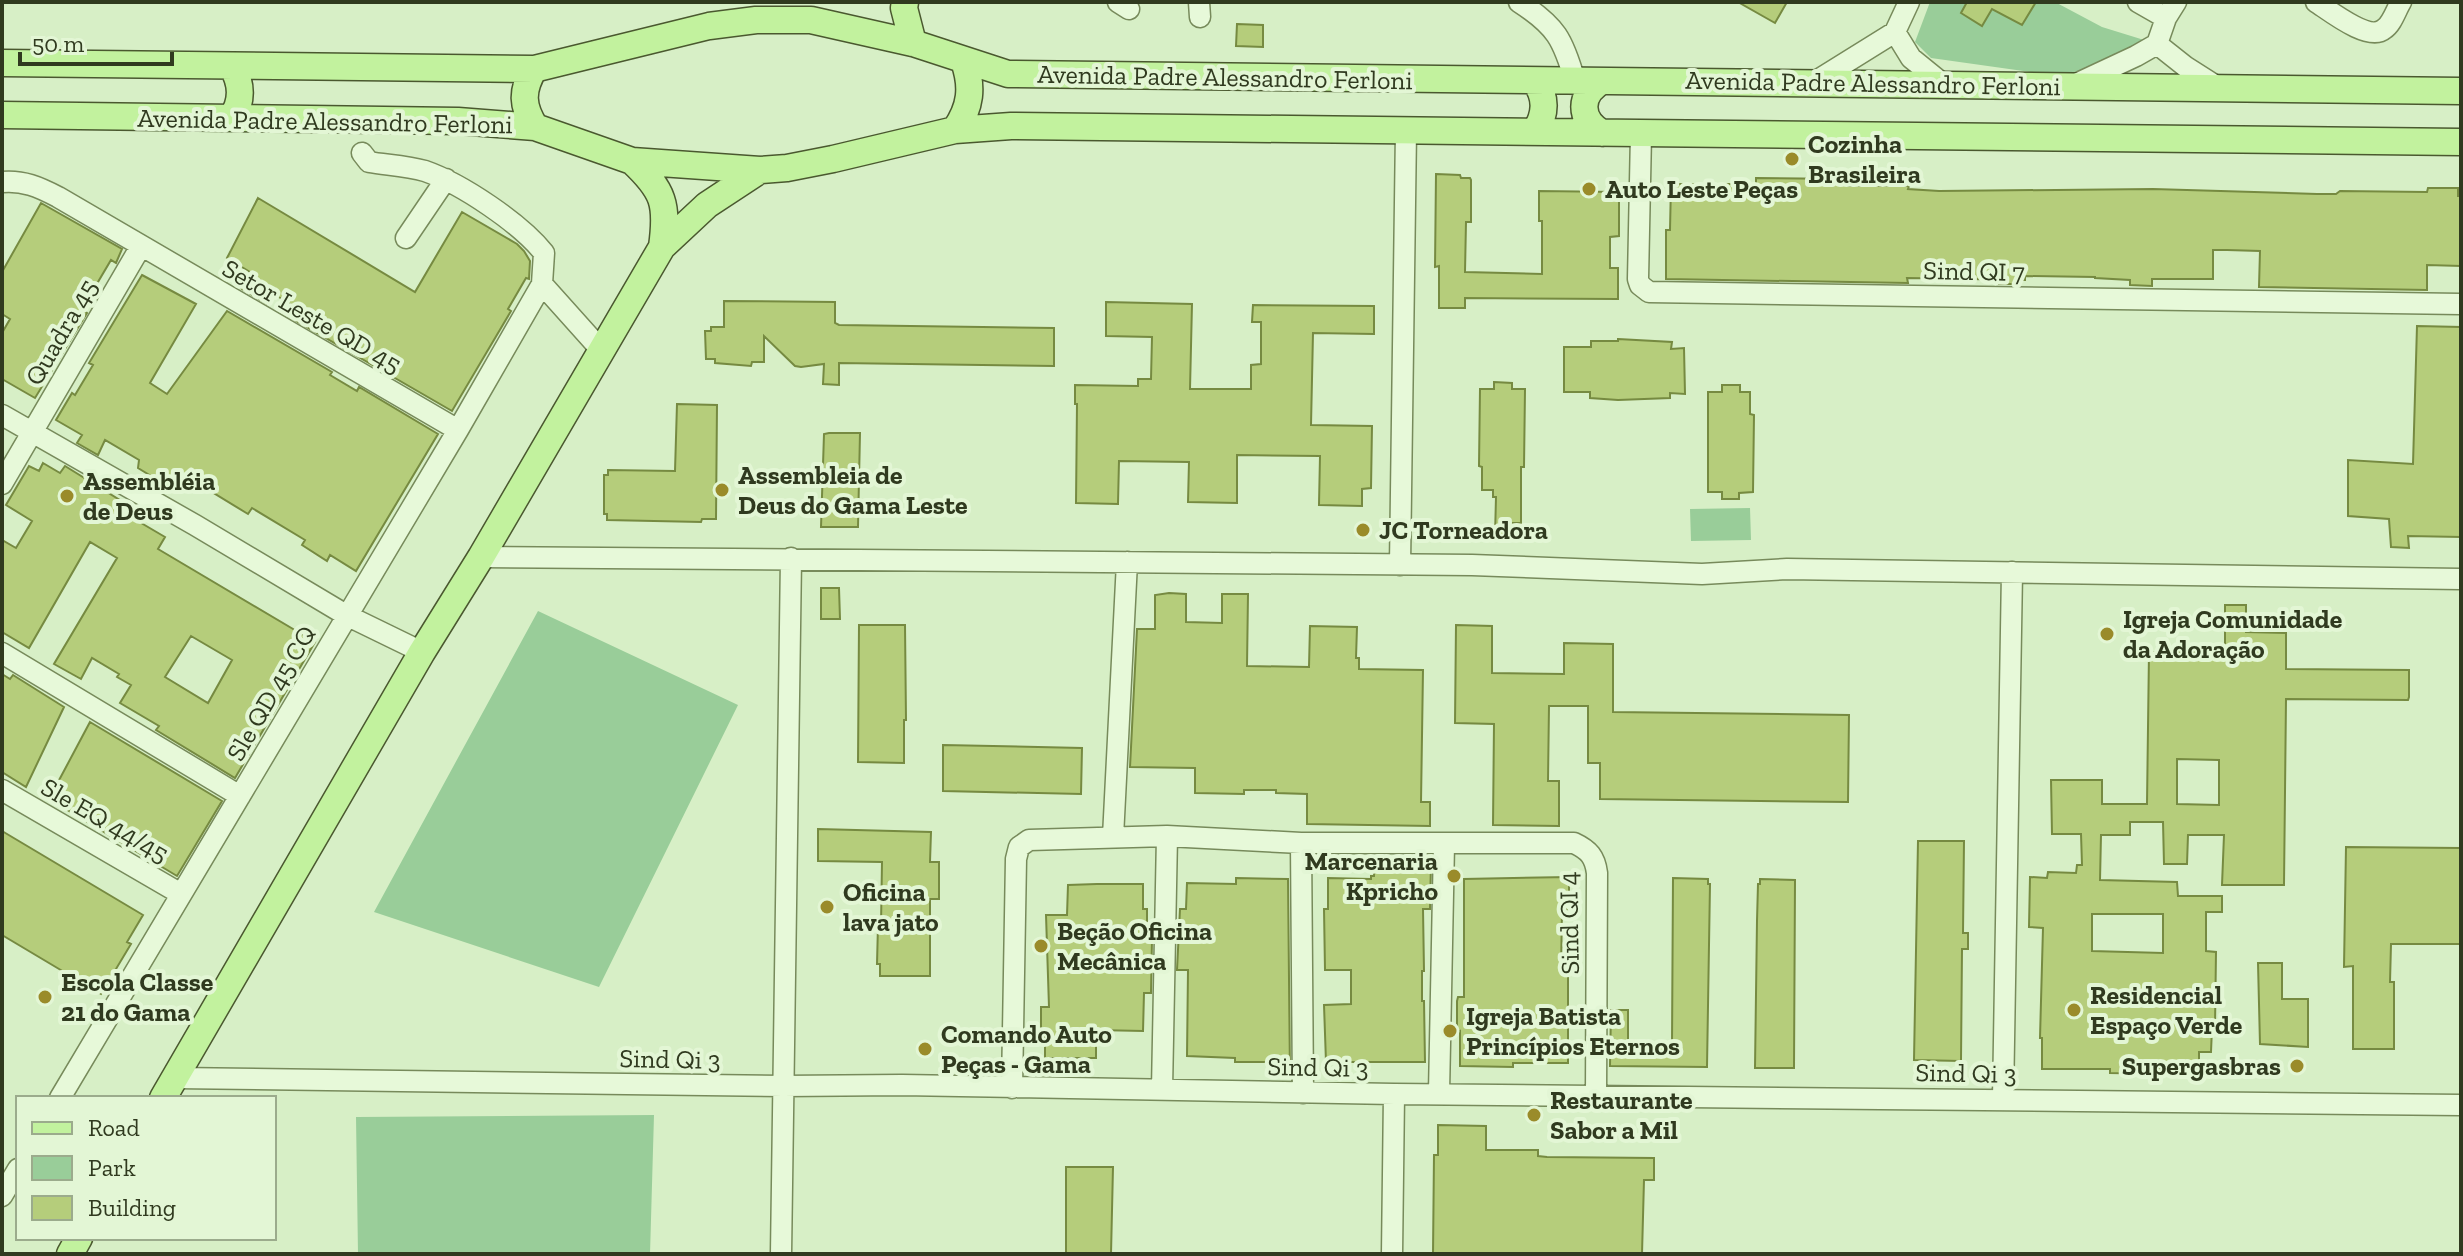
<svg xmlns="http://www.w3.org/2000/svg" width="2463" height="1256" font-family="'Zilla Slab',serif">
  <rect width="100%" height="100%" fill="#d7efc6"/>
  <path fill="#99cd99" d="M1930 2H2055L2102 27 2157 44 2118 61 2058 76 1931 58 1915 42Z
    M1750 508 1751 540 1691 541 1690 509Z
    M538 611 738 705 599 987 374 912Z
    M654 1115 650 1254H358L356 1117Z"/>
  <path fill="#b5cd7b" stroke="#768a41" stroke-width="2" fill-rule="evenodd" d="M1738 2H1787L1775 23Z
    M1967 2H2036L2022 25 1992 9 1982 26 1961 13Z
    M1237 24 1263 25V47L1236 46Z
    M1436 174 1460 175 1461 178H1470L1471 180V222H1466L1465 272 1542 274V221H1539V191L1619 192V236L1610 237V268H1618V299L1465 298V308H1439V266L1435 267Z
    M1756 178 1847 179 1848 186H1909L1908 189 1939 191 2153 189 2317 194H2336L2340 191 2427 192 2428 188H2458V196H2461V266L2427 265V290L2259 287 2260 251 2227 250H2213V279H2152V286L2130 285V280L2095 278V277L2025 276V280H2017V284H1999V280L1973 279 1907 278 1908 283 1666 279V230H1670L1671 184H1756Z
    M258 198 415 292 462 212 517 244 524 251 530 261 529 279 526 278 508 309 511 311 452 411 293 319 298 309 274 294 267 304 242 289 241 288 250 272 227 258Z
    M41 203 122 249 116 263 111 260 82 309 87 313 35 398 2 379V333L10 319 2 314V272Z
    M142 275 196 304 150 383 167 394 227 311 332 372 330 375 357 391 359 387 438 434 356 571 330 555 327 561 302 545 305 540 252 508 248 514 197 483 193 490 166 474 161 482 138 468 139 460 105 440 98 455 77 443 82 435 56 420 72 393 75 395 93 365 89 363Z
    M724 301 835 302V323L839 325 1054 328V366L839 363V385L823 384 824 364 801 367 795 366 764 336V362H752L751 366 715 363V359H706L705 331H711V327H724Z
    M1106 302 1192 304 1190 389H1251V365L1261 364V322H1252L1253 305 1374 306V334L1313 333 1311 425 1372 426 1371 488 1362 489V506L1319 505 1320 456 1237 455V503L1188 502 1189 462 1119 461 1118 504 1076 503 1077 404H1075V385L1138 386V379H1151L1152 337 1106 336Z
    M2417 326 2461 327V537L2408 536 2409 548 2391 547 2389 519 2348 516V460L2413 464Z
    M1618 339 1672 342 1671 349 1684 348 1685 394 1670 393V398L1618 400 1590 398V392H1564V347H1591V341H1618Z
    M1494 382 1512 383V389H1525L1524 467H1521V523H1513V536H1495L1496 497H1493V490H1482V467L1479 466 1480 389H1494Z
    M1722 385H1740V392H1750V414L1754 415 1753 492 1739 493V499H1722V492H1708V392H1722Z
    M677 404 717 405 716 519H702L701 522 607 520V514H604V475H608V470L675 471Z
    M829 433H860L858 527H821L824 434Z
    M43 463 60 473 65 466 136 510 131 517 165 537 158 549 315 642 235 778 156 730 159 726 120 703 131 685 117 677 119 674 92 658 81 679 54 664 117 558 90 542 29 648 2 632V540L16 548 32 521 6 505 29 466 39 471ZM191 636 232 660 208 703 165 677Z
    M821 588H839L840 619H821Z
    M1169 593 1186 594V622L1222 623V594H1248L1247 666 1309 667 1310 626 1357 627 1356 658H1359V669L1423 670 1421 802H1430V826L1307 824V794L1276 793V790H1244V794L1195 793V768L1130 767 1137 629H1155V595Z
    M2225 605H2246V632L2286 633V669L2409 670V697L2408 700 2286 699 2284 885H2222L2224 835H2188L2187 864H2164L2163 822H2130V835H2101L2100 880 2177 882 2178 896H2222V912H2206V951L2216 952 2215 1028H2212L2211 1052H2199V1065H2159L2160 1074 2110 1073V1069H2042V1038H2040L2043 928 2029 927 2030 877 2047 878 2048 872 2076 873 2077 865H2082L2081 834H2052L2051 780H2102V804H2147L2149 652H2225ZM2177 759 2219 760V805L2177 804ZM2092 914H2163V953L2092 951Z
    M859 625H905L906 720H904V763L858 762Z
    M1456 625 1492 626V673L1564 674V643L1613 644V712L1849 715 1848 802 1600 799V763H1588V706H1549L1548 781H1559V826L1493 825 1494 724 1455 723Z
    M2 674 10 679 13 675 64 707 26 787 2 772Z
    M90 722 222 801 177 876 49 799Z
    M943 745 1082 748 1081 794 943 791Z
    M818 829 931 832 930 862H939V899H930V976H880V964H877L878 925H881L882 862 818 861Z
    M2 831 143 915 127 942 131 944 101 994 2 935Z
    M1918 841H1964L1963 933H1968V949H1962L1961 1061 1914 1060Z
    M2346 847 2461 848V944H2391L2390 982H2394V1049H2353V966L2344 967Z
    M1375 860 1431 861 1430 909H1423L1424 971H1422V1001H1424L1425 1062H1326L1324 1005 1351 1004V970H1325L1324 909H1328V878L1371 879V876H1374Z
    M1569 877V909L1562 910 1561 970H1568V1063H1513V1067L1460 1066V1031L1457 1032V1001L1458 997H1464V879Z
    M1236 878 1288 879 1290 1077H1273V1069H1268V1062H1235V1058L1187 1056 1188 970H1177L1180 909H1186L1187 883 1236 884Z
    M1673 878 1708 879V884H1710L1707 1067 1610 1066 1611 1010H1628V1043L1672 1044Z
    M1760 879 1795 880 1794 1068H1755L1757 921 1758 884H1760Z
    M1097 884H1143V909H1147V939H1152L1151 993H1144L1143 1031 1096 1030V1058H1045V1031L1041 1030V1007H1049L1046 915H1067L1068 885Z
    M2258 963H2282V999H2308V1047L2260 1044Z
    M1438 1125 1486 1126V1150H1538V1156L1547 1157 1654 1158V1180H1644L1642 1254H1433L1434 1155H1438Z
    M1066 1167H1113L1111 1254H1066Z"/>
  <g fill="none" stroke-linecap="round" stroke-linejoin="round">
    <defs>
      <path id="minor" d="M1118 2 1129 9
        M1199 2 1200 17
        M1519 2C1556 26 1563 39 1575 81
        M2138 2 2166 18
        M2316 2C2330 11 2369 42 2384 29 2392 24 2396 10 2401 2
        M1895 32 1911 58 1943 84
        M2157 44 2186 67 2219 88
        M2157 44 2166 18 2176 2
        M1813 83 1895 32 1909 2
        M2076 84 2136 56 2157 44
        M1641 134 1638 279 1640 285 1649 292 2461 304
        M2 182C23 180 39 187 58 197L458 430
        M406 238 446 179
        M542 284 602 351
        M2 415 195 525 346 615 422 652
        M2 484 141 246
        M481 557 1472 565 1702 574 1787 569 2461 579
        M1400 565 1406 130
        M2 653 240 796
        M2 790 181 894
        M1113 837 1127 562
        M1301 843 1303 1093
        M175 1078 783 1086 902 1085 1394 1094 2461 1105
        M1012 1088 1016 859 1019 847 1029 840 1167 836 1301 843H1574C1589 850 1595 857 1597 873L1596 1095
        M1162 1089 1167 836
        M1439 1093 1444 844
        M60 1098 458 430 542 284 544 253C520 223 462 184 425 171 407 166 387 165 369 162L362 153
        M2003 1099 2012 572
        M2 1196 18 1169
        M781 1254 791 558
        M1392 1254 1394 1094"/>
      <path id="major" d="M905 2 904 8 913 43
        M2 63 534 69 709 26 756 20H811L913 43 1008 74 2461 91
        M534 69C521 91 522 106 535 127
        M1535 81C1547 98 1546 114 1535 132
        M2 115 458 121 535 127 632 161 760 170 787 168 833 159 955 130 1011 126 2461 142
        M232 118C243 100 242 84 232 66
        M955 130C971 107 973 87 964 61
        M1602 133C1578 119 1579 94 1602 81
        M632 161C664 191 668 204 662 247
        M163 1098 422 652 481 557 662 247 707 205 760 170
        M70 1254 79 1238"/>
    </defs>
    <use href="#minor" stroke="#778a5b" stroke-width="23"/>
    <use href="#major" stroke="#4a582f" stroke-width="29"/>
    <use href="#minor" stroke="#e7f9d9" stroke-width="20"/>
    <use href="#major" stroke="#c2f29e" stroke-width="26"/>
  </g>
  <g fill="#9a8b2a" stroke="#e3f6d5" stroke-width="3">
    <circle cx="1792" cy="159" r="8"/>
    <circle cx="1589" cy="189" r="8"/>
    <circle cx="722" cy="490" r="8"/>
    <circle cx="67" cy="496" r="8"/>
    <circle cx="1363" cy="530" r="8"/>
    <circle cx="2107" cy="634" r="8"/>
    <circle cx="1454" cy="876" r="8"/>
    <circle cx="827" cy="907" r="8"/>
    <circle cx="1041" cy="946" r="8"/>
    <circle cx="45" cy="997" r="8"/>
    <circle cx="2074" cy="1010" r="8"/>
    <circle cx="1450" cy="1031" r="8"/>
    <circle cx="925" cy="1049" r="8"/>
    <circle cx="2297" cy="1066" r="8"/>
    <circle cx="1534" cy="1115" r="8"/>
  </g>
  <g text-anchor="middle" stroke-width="8" stroke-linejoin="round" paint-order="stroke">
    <g font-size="26" fill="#303a1f" stroke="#e3f6d5">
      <text transform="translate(1225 77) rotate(1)" y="9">Avenida Padre Alessandro Ferloni</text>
      <text transform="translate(1873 83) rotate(1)" y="9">Avenida Padre Alessandro Ferloni</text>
      <text transform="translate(325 121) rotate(1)" y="9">Avenida Padre Alessandro Ferloni</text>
      <text transform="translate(1974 271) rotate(1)" y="9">Sind QI 7</text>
      <text transform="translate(312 316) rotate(30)" y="9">Setor Leste QD 45</text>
      <text transform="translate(61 332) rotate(-60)" y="9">Quadra 45</text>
      <text transform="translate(271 693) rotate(-60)" y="9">Sle QD 45 CQ</text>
      <text transform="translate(105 820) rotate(30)" y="9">Sle EQ 44/45</text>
      <text transform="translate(1569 923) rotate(-91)" y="9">Sind QI 4</text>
      <text transform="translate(670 1059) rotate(1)" y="9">Sind Qi 3</text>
      <text transform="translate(1318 1067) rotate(1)" y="9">Sind Qi 3</text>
      <text transform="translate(1966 1073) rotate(1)" y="9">Sind Qi 3</text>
    </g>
    <g font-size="26" font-weight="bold" fill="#303a1f" stroke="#e3f6d5" text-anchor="start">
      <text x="1808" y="153">Cozinha<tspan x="1808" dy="30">Brasileira</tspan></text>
      <text x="1605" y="198">Auto Leste Peças</text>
      <text x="738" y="484">Assembleia de<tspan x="738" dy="30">Deus do Gama Leste</tspan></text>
      <text x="83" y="490">Assembléia<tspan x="83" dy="30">de Deus</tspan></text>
      <text x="1379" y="539">JC Torneadora</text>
      <text x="2123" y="628">Igreja Comunidade<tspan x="2123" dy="30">da Adoração</tspan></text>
      <text x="1438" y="870" text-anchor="end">Marcenaria<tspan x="1438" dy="30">Kpricho</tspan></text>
      <text x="843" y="901">Oficina<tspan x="843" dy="30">lava jato</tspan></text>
      <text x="1057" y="940">Beção Oficina<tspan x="1057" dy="30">Mecânica</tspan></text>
      <text x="61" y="991">Escola Classe<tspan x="61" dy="30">21 do Gama</tspan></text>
      <text x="2090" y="1004">Residencial<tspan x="2090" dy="30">Espaço Verde</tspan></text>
      <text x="1466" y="1025">Igreja Batista<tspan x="1466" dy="30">Princípios Eternos</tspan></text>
      <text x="941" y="1043">Comando Auto<tspan x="941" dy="30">Peças - Gama</tspan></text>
      <text x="2281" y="1075" text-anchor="end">Supergasbras</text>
      <text x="1550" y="1109">Restaurante<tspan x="1550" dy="30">Sabor a Mil</tspan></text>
    </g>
  </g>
  <rect width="2463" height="1256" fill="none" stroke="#303a1f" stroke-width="8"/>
  <rect x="16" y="1096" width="260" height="144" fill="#e3f6d5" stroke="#9bab8c" stroke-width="2"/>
  <rect x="32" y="1122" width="40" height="12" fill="#c2f29e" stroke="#9bab8c" stroke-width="2"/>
  <text x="88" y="1136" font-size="24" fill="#303a1f">Road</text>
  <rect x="32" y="1156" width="40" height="24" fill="#99cd99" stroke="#9bab8c" stroke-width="2"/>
  <text x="88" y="1176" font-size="24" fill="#303a1f">Park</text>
  <rect x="32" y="1196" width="40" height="24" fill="#b5cd7b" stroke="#9bab8c" stroke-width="2"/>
  <text x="88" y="1216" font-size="24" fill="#303a1f">Building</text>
  <path d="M20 52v12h152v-12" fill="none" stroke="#303a1f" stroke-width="4"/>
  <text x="32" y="52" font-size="24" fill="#303a1f" stroke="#e3f6d5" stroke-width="6" paint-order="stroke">50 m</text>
</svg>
